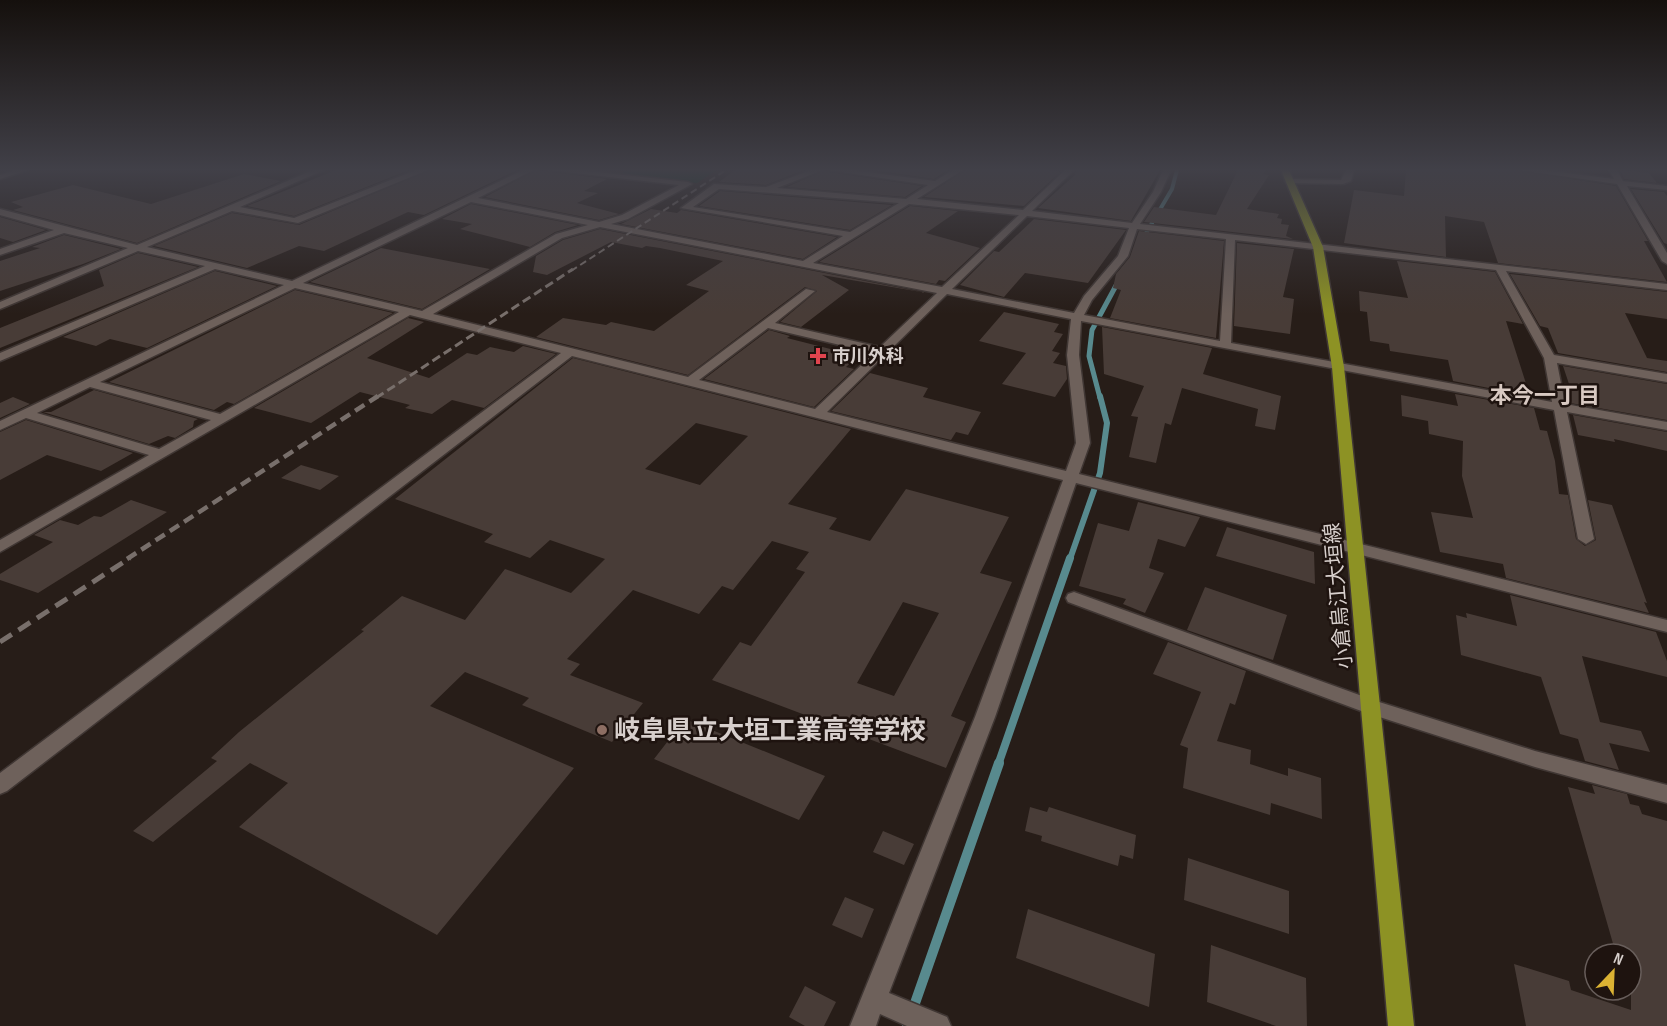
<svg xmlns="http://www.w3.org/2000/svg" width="1667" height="1026" font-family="'Sofia Sans Condensed','Noto Sans JP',sans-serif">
  <rect width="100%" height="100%" fill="#271d18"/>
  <path fill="#01321d" d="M627 170H717L697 183 616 176Z"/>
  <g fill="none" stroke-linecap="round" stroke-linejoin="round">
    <path stroke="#588a8e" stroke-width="4" d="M1142 240 1172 189 1177 170"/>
    <path stroke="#588a8e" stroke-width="5" d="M1100 398 1089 356 1092 330 1119 280"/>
    <path stroke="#588a8e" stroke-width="6" d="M1070 559 1100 473 1107 423 1100 396"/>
    <path stroke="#588a8e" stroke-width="8" d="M998 765 1070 558"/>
    <path stroke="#588a8e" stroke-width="10" d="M907 1026 999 763"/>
  </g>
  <path fill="#483c37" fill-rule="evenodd" d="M336 170H409L294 216 247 206Z
    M430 170H517L424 215 408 212 324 251 299 246 247 268 154 246 232 213 299 225Z
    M536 170 607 179 584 191 598 193 577 203 619 214 599 220 485 197Z
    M735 170H804L766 185 719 182Z
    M825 170 828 172 922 186 905 197 787 187Z
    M872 170H948L934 179Z
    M965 170H1048L1060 172 1024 206 924 197Z
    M1076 170H1160L1131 221 1038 208 1075 175Z
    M1238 170H1266L1263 174 1269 175 1247 209 1279 214 1277 218 1282 219 1281 224 1289 225 1286 236 1293 239 1144 222 1154 207 1216 215Z
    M1406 170H1516L1616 186 1648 241H1644L1667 282 1498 263 1484 222 1445 216 1446 257 1344 243 1354 190 1404 196Z
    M1620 170 1649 173 1657 183 1624 179Z
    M244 174 281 181 137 243 13 210 23 207 11 202 73 185 151 204Z
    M1631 189 1664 192 1667 196V244L1664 243Z
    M720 191 892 205 850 230 699 206Z
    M471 204 578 225 555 232 530 247 460 229 472 224 442 219Z
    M910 206 958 211 926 233 980 248 945 281 939 280 936 284 819 262Z
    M651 209 677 213 681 210 837 237 803 259 621 224Z
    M0 217 46 230 13 242 0 238Z
    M1034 219 1126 230 1088 283 1025 273 1004 297 960 285 994 251 999 252Z
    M600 229 927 293 822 275 849 290 801 327 780 322 817 291 805 287 688 375 536 337 563 318 606 325 611 322 654 331 709 291 686 285 723 261 660 248 646 246 642 248 611 242 547 275 533 272 536 256 563 240Z
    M1139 231 1224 241 1216 338 1110 318 1121 290 1113 288 1116 274 1130 257Z
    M64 235 121 249 83 264 0 291V261L40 248 32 247Z
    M1237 243 1294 249 1283 297 1294 299 1290 334 1234 326Z
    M381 248 490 269 422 309 310 282Z
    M138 253 198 267 0 348V328L104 286 99 270Z
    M1397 261 1495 272 1523 324 1506 321 1530 396 1453 381 1448 360 1390 351 1389 344 1370 341 1367 312 1360 311 1359 291 1408 298Z
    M215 271 277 286 147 348 110 339 96 346 63 337Z
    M1510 274 1667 292V319L1625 313 1647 358 1667 361V372L1558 353 1548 328 1540 326Z
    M295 290 393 313 234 404 227 402 214 410 109 382Z
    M1004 312 1059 324 1054 332 1063 334 1052 351 1060 353 1053 363 1066 366 1067 379 1055 397 1002 384 1026 353 979 341Z
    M408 318 424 322 367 358 429 378 467 353 477 355 490 347 514 352 523 346 556 354 484 408 452 400 432 414 405 408 410 405 360 392 311 423 254 408Z
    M1102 327 1212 348 1203 374 1281 396 1275 430 1255 426 1258 409 1182 388 1171 425 1165 423 1156 463 1129 457 1138 417 1131 416 1144 386 1104 374Z
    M769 330 790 336 787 338 858 356 846 367 854 369 814 407 704 379Z
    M573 358 851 429 788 504 837 518 829 529 870 541 906 489 1009 517 980 573 1012 582 951 716 966 722 946 768 712 680 740 642 751 646 805 572 796 569 809 552 772 541 733 590 722 586 699 614 633 590 567 659 580 664 570 675 643 703 612 742 522 705 529 698 465 672 430 706 574 768 437 935 239 827 288 783 250 763 153 842 133 831 217 761 211 758 239 732 364 631 361 630 402 596 465 620 505 569 571 593 605 559 550 540 530 558 484 542 493 534 395 499ZM696 423 748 436 700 485 645 469ZM903 602 939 613 894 696 857 683Z
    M1563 366 1667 384V420L1570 403 1564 383 1569 384Z
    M870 373 928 388 923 397 981 412 968 435 956 432 951 440 831 411Z
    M94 390 198 419 194 421 193 427 175 438 168 436 149 444 43 412H51Z
    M1455 394 1534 408 1540 430 1547 431 1555 461 1559 494 1568 495 1576 539 1585 546 1596 540 1588 500 1612 505 1647 603 1644 602 1649 613 1506 578 1503 564 1440 552 1431 512 1473 518 1462 476 1463 441 1429 434 1428 421 1402 416 1401 395 1458 406Z
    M13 397 30 404 0 418V403Z
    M1573 415 1667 432V451L1614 439 1615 442 1578 435Z
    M26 420 133 453 101 471 47 455 0 480V432Z
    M301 465 339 476 320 490 281 478Z
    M131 500 167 512 38 593 0 580V574L53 542 34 535 60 520 78 525 94 516 101 517Z
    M1138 502 1200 517 1185 547 1158 539 1149 568 1164 573 1145 613 1123 604 1126 599 1079 586 1098 523 1129 531Z
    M1227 527 1314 552 1315 584 1216 556Z
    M1205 587 1287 615 1273 660 1187 630Z
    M1510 595 1656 632 1667 661V677L1582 656 1600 722 1641 731 1650 752 1609 743 1619 770 1585 761 1578 739 1560 734 1541 677 1461 655 1456 615 1467 618 1466 613 1517 626Z
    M1168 642 1246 671 1235 705 1230 703 1217 741 1251 750 1250 764 1288 776V768L1321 778 1322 819 1271 803 1270 815 1183 788 1188 748 1180 745 1201 692 1153 674Z
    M685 719 825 776 799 820 654 759Z
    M1592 785 1627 794 1630 804 1639 806 1642 814 1667 821V1026H1526L1514 964 1569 981 1571 990 1631 1010V954H1616L1568 787 1595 794Z
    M1030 807 1047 812 1049 807 1136 835 1133 859 1120 855 1118 866 1041 841 1042 836 1025 831Z
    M883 831 914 844 904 865 873 852Z
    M1188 858 1289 891V934L1184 900Z
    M845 897 874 909 862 938 832 925Z
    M1028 909 1155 954 1149 1007 1016 958Z
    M1211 945 1306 978 1307 1026H1276L1207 1002Z
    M805 986 836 1002 824 1026H805L789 1017Z"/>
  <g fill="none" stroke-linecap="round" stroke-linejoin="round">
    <defs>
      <path id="minor" d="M15 170H28L0 179V175Z
        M313 170H324L240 207 294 218 416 170H428L298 223 232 211 147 247 292 281 523 170H534L478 198 599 222 622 215 679 185 548 170H578L688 182 692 184 628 219 611 224 803 261 843 236 681 208 714 184 766 187 811 170H823L777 188 906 199 928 185 828 170H852L935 181 953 170H963L917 199 1023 210 1065 170H1074L1032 211 1132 223 1153 192 1163 170H1171L1161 192 1140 224 1667 284V290L1506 271 1554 355 1667 374V382L1557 363 1565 404 1667 422V430L1567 412 1594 539 1586 544 1578 539 1554 410 1081 321 1079 355 1090 443 1079 474 1667 620V632L1076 483 995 717 889 993 947 1017 951 1026H907L880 1014 876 1026H850L975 717 1063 480 572 356 7 791 0 794V773L561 353 410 315 0 552V540L149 455 26 418 0 430V421L284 285 215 269 0 361V353L205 266 138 251 0 309V302L128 248 64 233 0 255V249L54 230 0 215V209L137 245ZM719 189 899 203 850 232 693 207ZM471 202 588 225 556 234 422 311 303 283ZM909 204 1019 215 942 287 813 263ZM1027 216 1129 228 1118 256 1084 296 1074 313 952 289ZM600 227 937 293 880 347 775 323 815 291 806 289 688 377 433 314 562 238ZM1137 229 1226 239 1220 341 1084 315 1092 300 1128 256ZM1235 240 1496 270 1544 358 1552 402 1231 343ZM295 288 399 312 220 414 100 382ZM947 294 1071 319 1067 355 1076 443 1066 471 827 412ZM768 328 874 353 815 409 699 380ZM90 387 211 420 159 449 37 413Z
        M1346 170H1354L1351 181 1343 184 1289 183 1285 181 1289 179 1341 180Z
        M1518 170H1543L1614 179 1609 170H1617L1623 181 1667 186V190L1627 186 1667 253V264L1662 261 1617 184Z
        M1074 592 1376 701 1535 751 1667 785V803L1535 767 1364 712 1068 602 1066 598 1068 594Z"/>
      <path id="major" d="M1281 170H1289L1323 247 1344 367 1414 1026H1388L1332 367 1313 247Z"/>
    </defs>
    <use href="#minor" stroke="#403734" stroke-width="3"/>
    <use href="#major" stroke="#403734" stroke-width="3"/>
    <use href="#minor" fill="#6e615b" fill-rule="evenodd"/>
    <use href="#major" fill="#8d9224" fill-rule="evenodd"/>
    <path stroke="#786f6b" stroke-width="2" stroke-dasharray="7 4" stroke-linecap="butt" d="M571 271 726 170"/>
    <path stroke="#786f6b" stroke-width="3" stroke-dasharray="9 4.5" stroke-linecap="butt" d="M376 398 573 269"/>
    <path stroke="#786f6b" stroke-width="4.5" stroke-dasharray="11 6" stroke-linecap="butt" d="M127 559 378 396"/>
    <path stroke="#786f6b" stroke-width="5" stroke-dasharray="14 8" stroke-linecap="butt" d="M0 642 130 558"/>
  </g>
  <linearGradient id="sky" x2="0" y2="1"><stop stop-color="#15100d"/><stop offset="0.54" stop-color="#414048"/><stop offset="1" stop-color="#414048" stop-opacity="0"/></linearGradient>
  <rect width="1667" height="314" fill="url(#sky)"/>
  <path fill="#e0444e" stroke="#1e130f" stroke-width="2" d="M815 347h6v6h6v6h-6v6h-6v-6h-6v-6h6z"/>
  <circle fill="#8d6e63" stroke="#1e130f" stroke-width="2" cx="602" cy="730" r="6"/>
  <g text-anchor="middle" stroke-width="5" stroke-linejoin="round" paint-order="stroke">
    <g font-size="18" font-weight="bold" fill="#d7cfcc" stroke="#1e130f" text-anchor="start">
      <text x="832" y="362">市川外科</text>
    </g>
    <g font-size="21" fill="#d7cfcc" stroke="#1e130f">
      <text transform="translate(1338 596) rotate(-95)" y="7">小倉烏江大垣線</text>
    </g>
    <g font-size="22" font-weight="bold" fill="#d8c9c2" stroke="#1e130f">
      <text x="1545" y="403">本今一丁目</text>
    </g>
    <g font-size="26" font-weight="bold" fill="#d7cfcc" stroke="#1e130f" text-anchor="start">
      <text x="614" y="739">岐阜県立大垣工業高等学校</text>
    </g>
  </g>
  <g transform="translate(1613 972) rotate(23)"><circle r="28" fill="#1e130f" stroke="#685e5b" stroke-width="1.5"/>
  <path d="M0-4.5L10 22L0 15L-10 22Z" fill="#dbb233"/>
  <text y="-9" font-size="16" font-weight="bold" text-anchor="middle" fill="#d7cfcc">N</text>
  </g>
</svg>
